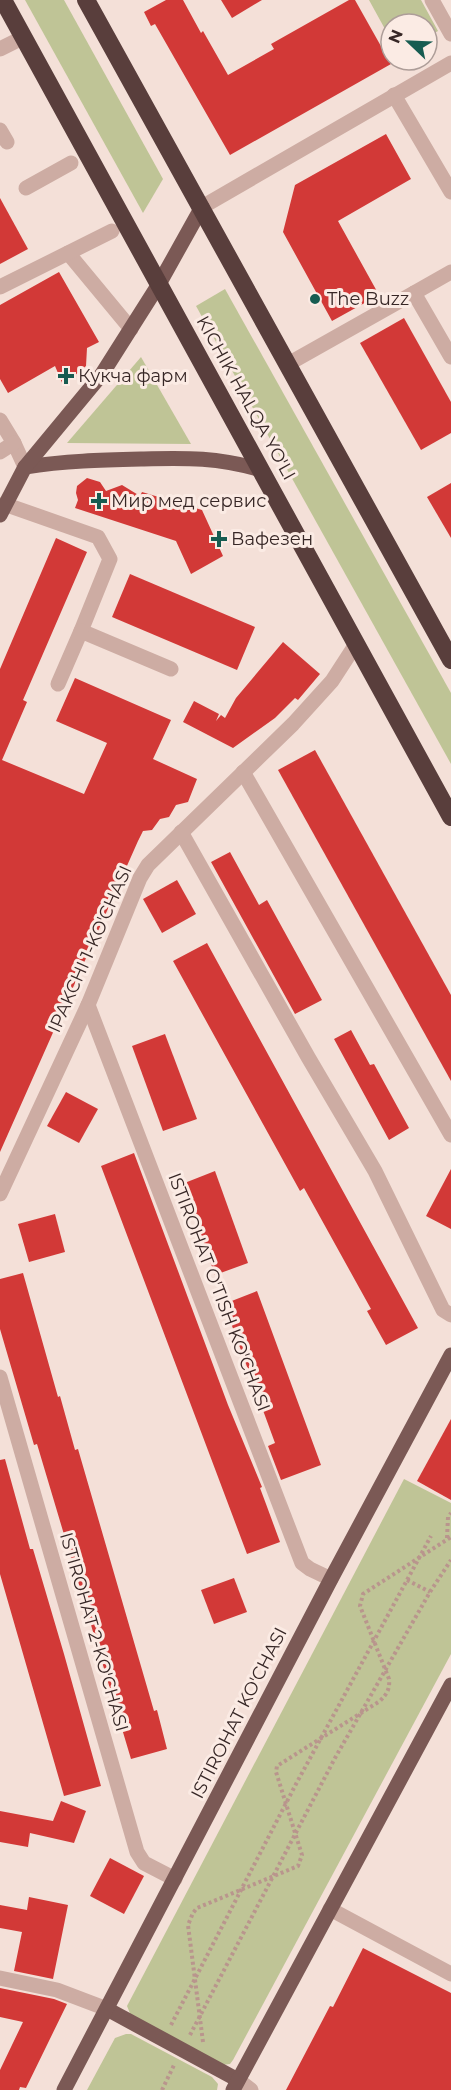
<svg xmlns="http://www.w3.org/2000/svg" width="451" height="2090" viewBox="0 0 451 2090" font-family="Montserrat,sans-serif">
	<rect width="100%" height="100%" fill="#f4e0d8"/>
	<g fill="#bfc496">
		<path d="M25,0h39l99,179 -20,34z"/>
		<path d="M369,0h52l17,31 -11,6v-13h-36v16z"/>
		<path d="M225,289l226,404v71l-255,-458z"/>
		<path d="M141,357l50,87 -124,-1z"/>
		<path d="M404,1479l47,24v151l-218,406 -3,4 -8,1 -91,-49 -4,-10z"/>
		<path d="M126,2034h5l81,43 6,7 -1,6h-130l28,-52z"/>
	</g>
	<g fill="#d23937">
		<path d="M166,0h17l18,33 2,-2 25,44 46,-26 -3,-5 78,-44h6l36,64 -161,91 -75,-131 -4,2 -7,-14z"/>
		<path d="M221,0h41l-30,18z"/>
		<path d="M386,134l25,45 -73,42 41,74 -47,26 -49,-89 12,-47z"/>
		<path d="M0,198l28,51 -28,15z"/>
		<path d="M59,272l40,70 -12,6 -1,18 -23,19 -8,-19 -47,27 -8,-14v-74z"/>
		<path d="M404,318l47,84v31l-30,17 -61,-107z"/>
		<path d="M87,478l13,4 6,9 16,-6 18,11 2,-4 60,18 21,46 -32,18 -15,-33 -101,-33 3,-8 -2,-7 1,-7z"/>
		<path d="M451,483v55l-24,-41z"/>
		<path d="M56,538l31,14 -64,148 4,2 -25,58 82,34 23,-51 -51,-22 19,-43 96,42 -18,39 44,20 -9,23 -12,3 -7,12 -9,2 -8,11 -9,1 -5,10 -138,311v-483z"/>
		<path d="M130,574l125,53 -18,43 -125,-53z"/>
		<path d="M283,642l37,32 -22,26 -3,-2 -20,20 -42,30 -50,-26 11,-21 25,13 -3,7 5,-6 4,3 11,-20z"/>
		<path d="M315,750l136,245v86l-173,-311z"/>
		<path d="M230,852l29,53 8,-5 55,100 -27,14 -84,-152z"/>
		<path d="M177,880l19,34 -34,19 -19,-34z"/>
		<path d="M207,943l211,385 -32,17 -19,-34 4,-2 -67,-121 -4,3 -127,-230z"/>
		<path d="M351,1030l19,35 4,-1 35,64 -20,12 -55,-101z"/>
		<path d="M165,1034l32,85 -34,12 -31,-85z"/>
		<path d="M66,1092l32,17 -19,34 -32,-17z"/>
		<path d="M134,1153l94,252 34,82 -2,1 6,16 14,38 -33,12 -146,-388z"/>
		<path d="M451,1169v60l-25,-13z"/>
		<path d="M215,1171l33,92 -33,12 -33,-91z"/>
		<path d="M55,1214l10,38 -36,10 -11,-38z"/>
		<path d="M23,1273l35,124 2,-1 15,54 3,-1 76,262 3,-1 10,39 -36,10 -94,-315 -3,1 -34,-116v-50z"/>
		<path d="M257,1291l64,174 -40,15 -13,-34 7,-3 -51,-139z"/>
		<path d="M451,1419v81l-34,-19z"/>
		<path d="M5,1459l25,90h3l31,105 37,132 -37,10 -64,-222v-114z"/>
		<path d="M234,1578l13,34 -33,12 -13,-34z"/>
		<path d="M61,1801l25,10 -12,32 -44,-10 -2,14 -28,-5v-31l53,10z"/>
		<path d="M110,1858l34,18 -20,38 -34,-18z"/>
		<path d="M29,1897l39,8 -15,74 -39,-8 8,-39 -22,-4v-23l27,5z"/>
		<path d="M363,1948l88,45v97h-165l44,-84 3,1z"/>
		<path d="M0,1988l54,11 13,5 -41,84 -6,-1 -1,3h-19v-20l23,-48 -23,-5z"/>
	</g>
	<g fill="none" stroke-linecap="round" stroke-linejoin="round">
		<g stroke="#b9958d" stroke-width="4" stroke-dasharray="3 3" stroke-linecap="butt">
			<path d="M447,1538l1,-21 3,-4"/>
			<path d="M407,1580l23,12"/>
			<path d="M171,2025l125,-241 135,-248"/>
			<path d="M190,2035l145,-277 95,-166 21,-32"/>
			<path d="M203,2042l-15,-117 5,-12 4,-5 101,-42 4,-11 -26,-83 1,-6 103,-65c7,-7 10,-12 9,-22l-29,-73 3,-12 88,-57"/>
			<path d="M162,2090l13,-27"/>
		</g>
		<g stroke="#cdaca3" stroke-width="15">
			<path d="M432,0l19,34"/>
			<path d="M0,49l24,-12"/>
			<path d="M394,95l57,97"/>
			<path d="M0,130l7,12"/>
			<path d="M26,188l45,-25"/>
			<path d="M202,207l249,-144"/>
			<path d="M68,253l63,76"/>
			<path d="M0,287l112,-56"/>
			<path d="M414,293l37,-21"/>
			<path d="M288,364l126,-71 37,64"/>
			<path d="M0,420l14,23 11,24"/>
			<path d="M0,452l14,-9"/>
			<path d="M4,504l94,33 12,22 -29,72 90,38"/>
			<path d="M58,684l23,-53"/>
			<path d="M243,772l208,363"/>
			<path d="M181,832l127,225 67,114 68,139 8,5"/>
			<path d="M88,1005l214,558 8,6 21,10"/>
			<path d="M0,1194l88,-189 52,-127 8,-13 145,-141 39,-43 24,-37"/>
			<path d="M0,1377l137,475 7,11 31,16"/>
			<path d="M330,1909l121,65"/>
			<path d="M0,1978l57,12 50,19"/>
			<path d="M238,2080l13,10"/>
		</g>
		<g stroke="#7b5955" stroke-width="15">
			<path d="M25,467c40,-6 76,-7 116,-8 45,-1 76,-2 120,11"/>
			<path d="M0,515l25,-48 77,-93 57,-90 43,-77"/>
			<path d="M107,2009l131,71"/>
			<path d="M64,2090l267,-511 120,-224"/>
			<path d="M233,2090l218,-405"/>
		</g>
		<g stroke="#593e3c" stroke-width="18">
			<path d="M3,0l448,817"/>
			<path d="M86,0l365,660"/>
		</g>
	</g>
	<g fill="#175c51" stroke="#fbebe4" stroke-width="2">
		<circle cx="315" cy="299" r="6"/>
		<path d="M63 367h6v6h6v6h-6v6h-6v-6h-6v-6h6z"/>
		<path d="M96 492h6v6h6v6h-6v6h-6v-6h-6v-6h6z"/>
		<path d="M216 530h6v6h6v6h-6v6h-6v-6h-6v-6h6z"/>
	</g>
	<g text-anchor="middle" dominant-baseline="central" stroke-width="6" stroke-linejoin="round" paint-order="stroke">
		<g font-size="18" fill="#372726" stroke="#fbebe4" text-anchor="start">
			<text x="327" y="299">The Buzz</text>
			<text x="78" y="376">Кукча фарм</text>
			<text x="111" y="501">Мир мед сервис</text>
			<text x="231" y="539">Вафезен</text>
		</g>
		<g font-size="18" fill="#372726" stroke="#fbebe4">
			<text transform="translate(246 398) rotate(61)">KICHIK HALQA YO'LI</text>
			<text transform="translate(90 949) rotate(-66)">IPAKCHI 1-KO'CHASI</text>
			<text transform="translate(219 1292) rotate(69)">ISTIROHAT O'TISH KO'CHASI</text>
			<text transform="translate(94 1632) rotate(74)">ISTIROHAT 2-KO'CHASI</text>
			<text transform="translate(239 1713) rotate(-63)">ISTIROHAT KO'CHASI</text>
		</g>
	</g>
	<g transform="translate(409 42) rotate(293)"><circle r="28" fill="#fbebe4" stroke="#ad9d98" stroke-width="1.5"/>
	<path d="M0-4.5L10 22L0 15L-10 22Z" fill="#175c51"/>
	<text y="-9" font-size="16" font-weight="bold" text-anchor="middle" fill="#372726">N</text>
	</g>
</svg>
